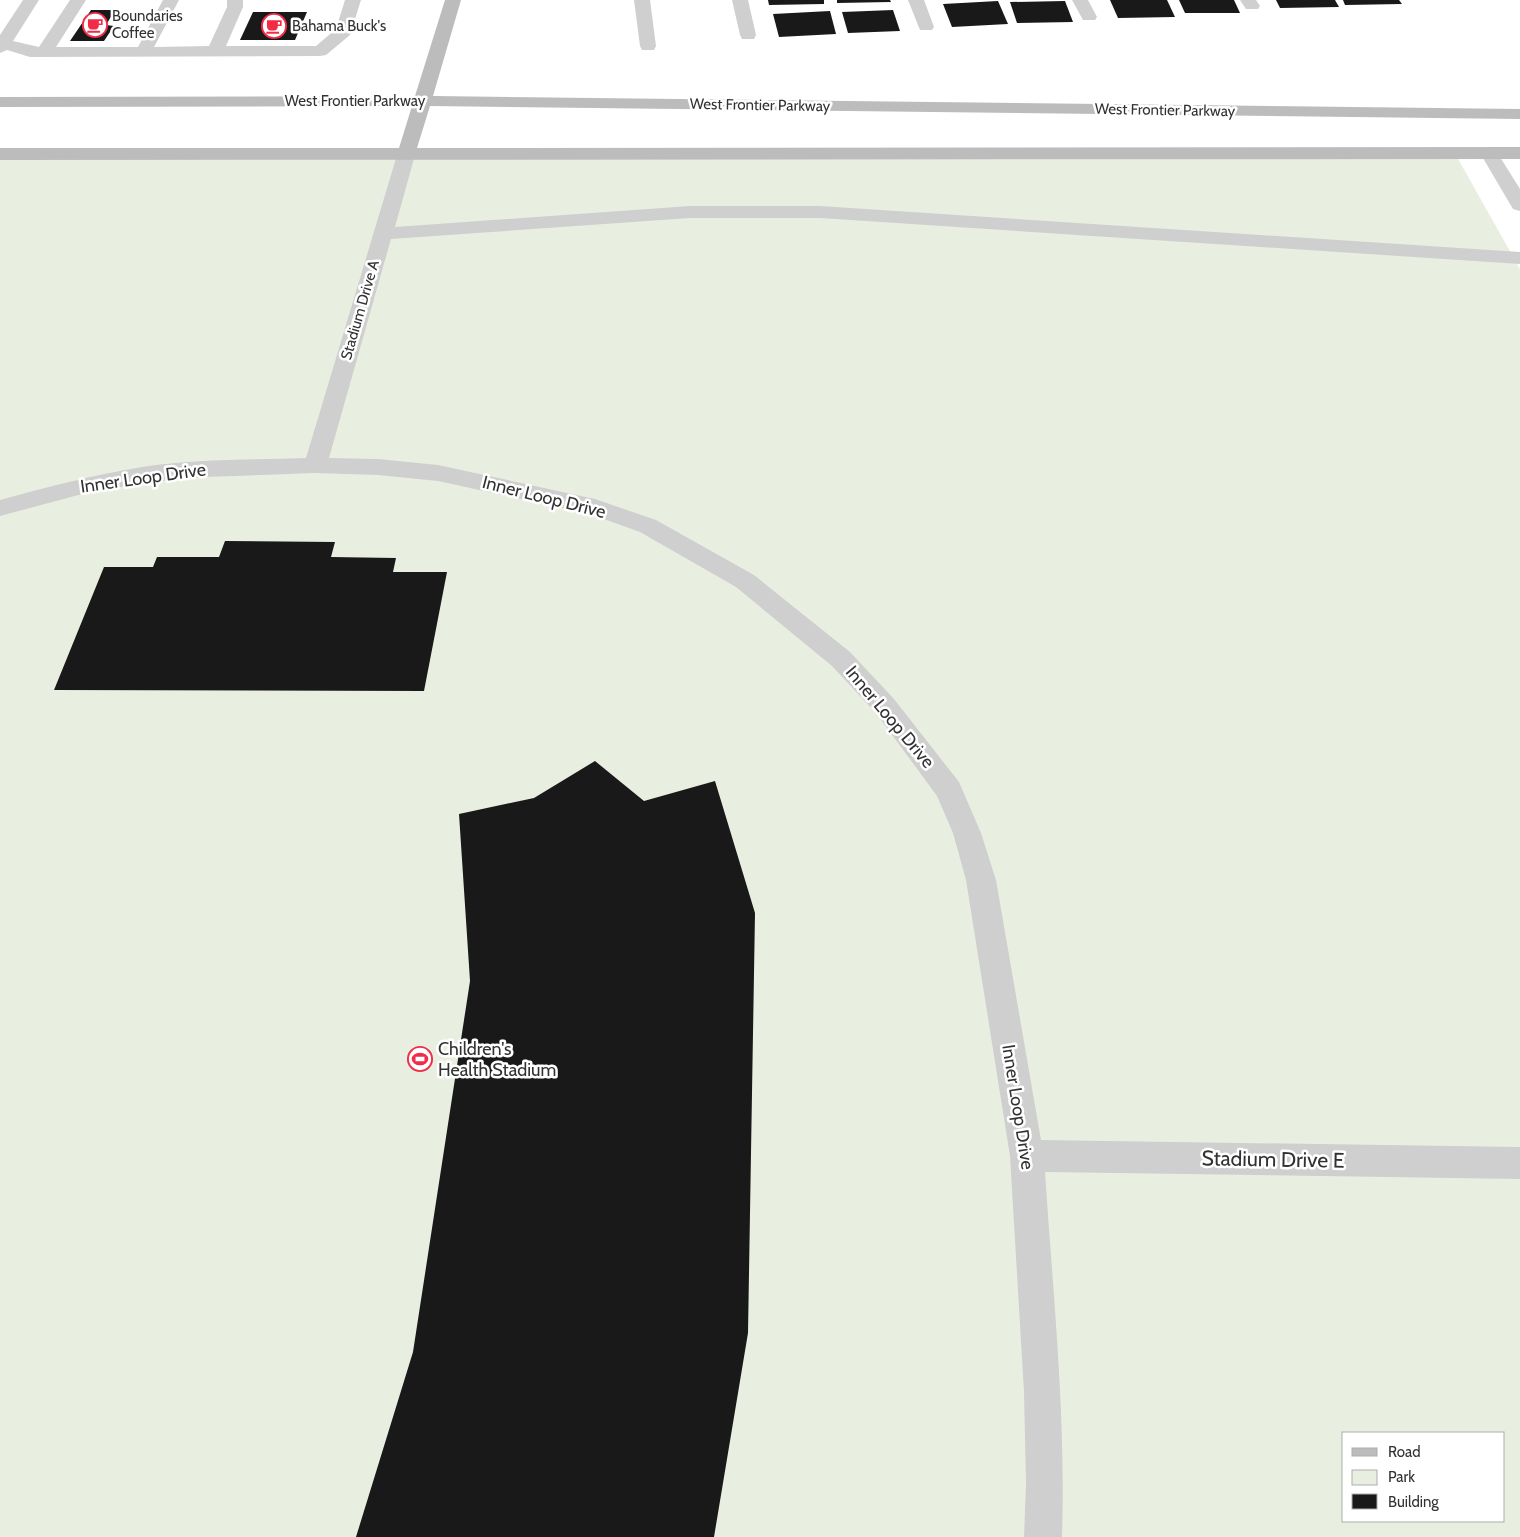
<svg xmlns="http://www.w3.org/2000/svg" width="1520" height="1537" viewBox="0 0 1520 1537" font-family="Cabin,sans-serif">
	<rect width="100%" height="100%" fill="#fff"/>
	<path fill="#e9efe0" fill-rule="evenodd" d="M0,155l1457,2 63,112v1268h-1520zM1344,1433h160v88h-160z"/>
	<g fill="#191919">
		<path d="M768,0h56v4l-55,1z"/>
		<path d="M837,0h53l1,2 -54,1z"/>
		<path d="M1110,0h57l8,17 -57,1z"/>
		<path d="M1179,0h55l6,13h-55z"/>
		<path d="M1276,0h59l4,7 -59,1z"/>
		<path d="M1343,0h56l3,4 -57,1z"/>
		<path d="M998,1l10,23 -56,3 -9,-23z"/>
		<path d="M1065,1l8,21 -56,1 -7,-21z"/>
		<path d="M91,10h24l-9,15 8,1 -10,15h-34z"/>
		<path d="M893,10l7,21 -52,2 -6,-21z"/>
		<path d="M830,11l6,23 -57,3 -6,-23z"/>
		<path d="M253,12h54l-12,28h-55z"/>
		<path d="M225,541l110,1 -4,15 65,1 -3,14h54l-23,119 -370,-1 50,-123h49l4,-10h62z"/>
		<path d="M595,761l49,40 71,-20 40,132 -7,420 -34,204h-358l57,-185 57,-371 -11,-167 75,-16z"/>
	</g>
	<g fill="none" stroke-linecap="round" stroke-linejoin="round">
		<g fill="#cfcfcf" fill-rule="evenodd">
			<path d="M23,0h16l-26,41 26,6 31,-47h16l-30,47h82l25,-47h16l-25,47 55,-1 18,-39v-7h16v7l-17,39h90l20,-17 9,-29h16l-11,35 -24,20 -6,1 -290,1 -23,-7 -7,3v-18z"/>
			<path d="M634,0h16l6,46 -2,4h-12l-2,-4z"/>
			<path d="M732,0h16l8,35 -2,4h-12l-2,-4z"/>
			<path d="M908,0h16l10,27 -2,3h-12z"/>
			<path d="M1072,0h16l9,17 -2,3h-12z"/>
			<path d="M1240,0h16l4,6 -2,3h-12z"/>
			<path d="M406,149l7,2 2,4 -20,72 295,-21h130l700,46v12l-700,-46h-130l-299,21 -62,219 49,1 60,6 157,34 61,21 98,55 96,77 44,47 65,83 22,51 15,47 45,260 479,7v32l-475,-7c8,122 21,243 17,365h-38l2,-53 -2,-92 -14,-236 -44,-276 -13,-47 -16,-37 -61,-83 -44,-47 -96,-79 -96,-55 -50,-18 -152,-33 -60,-6 -63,-2 -111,4 -61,6 -57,10 -86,23v-16c47,-13 93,-25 142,-33 54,-8 109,-7 164,-9l91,-303 2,-4z"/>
		</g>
		<path fill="#cfcfcf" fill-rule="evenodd" d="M1489,147l6,2 25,40v22l-7,-2 -33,-56 3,-4z"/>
		<path fill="#bcbcbc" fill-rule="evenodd" d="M445,0h16l-28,96 1087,13v10l-1090,-13 -13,42 1103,-1v12l-1520,1v-12h399l13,-42 -412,1v-10l415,-1z"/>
	</g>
	<defs>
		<symbol id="cafe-ring" viewBox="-11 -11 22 22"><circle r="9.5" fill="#fff" stroke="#f22b47" stroke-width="1.5"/><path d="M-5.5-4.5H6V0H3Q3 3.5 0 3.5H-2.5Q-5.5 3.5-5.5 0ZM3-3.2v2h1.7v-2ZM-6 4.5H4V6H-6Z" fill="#f22b47"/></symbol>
		<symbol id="stadium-ring" viewBox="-11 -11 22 22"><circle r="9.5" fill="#fff" stroke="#f22b47" stroke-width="1.5"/><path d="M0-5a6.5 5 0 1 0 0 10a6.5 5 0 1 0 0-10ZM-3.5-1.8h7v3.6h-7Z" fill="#f22b47"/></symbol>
	</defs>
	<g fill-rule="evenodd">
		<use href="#cafe-ring" x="81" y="11" width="28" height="28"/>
		<use href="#cafe-ring" x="260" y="12" width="28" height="28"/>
		<use href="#stadium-ring" x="406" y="1045" width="28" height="28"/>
	</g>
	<g text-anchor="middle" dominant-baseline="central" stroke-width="5" stroke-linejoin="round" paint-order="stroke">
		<g font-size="15" fill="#323232" stroke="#fff" text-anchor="start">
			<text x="112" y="16">Boundaries<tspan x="112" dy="17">Coffee</tspan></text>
			<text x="292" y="26">Bahama Buck's</text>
		</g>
		<g font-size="15" fill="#323232" stroke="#fff">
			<text x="355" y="101">West Frontier Parkway</text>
			<text transform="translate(760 105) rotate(1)">West Frontier Parkway</text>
			<text transform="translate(1165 110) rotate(1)">West Frontier Parkway</text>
			<text transform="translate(360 310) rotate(-74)">Stadium Drive A</text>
		</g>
		<g font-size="18" fill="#323232" stroke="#fff">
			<text transform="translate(143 478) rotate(-8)">Inner Loop Drive</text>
			<text transform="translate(544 497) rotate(14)">Inner Loop Drive</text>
			<text transform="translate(890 717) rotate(50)">Inner Loop Drive</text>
			<text transform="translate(1018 1107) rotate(81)">Inner Loop Drive</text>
		</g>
		<g font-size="18" fill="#323232" stroke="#fff" text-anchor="start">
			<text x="438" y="1049">Children's<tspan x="438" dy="21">Health Stadium</tspan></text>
		</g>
		<g font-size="21" fill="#323232" stroke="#fff">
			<text transform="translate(1273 1159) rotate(1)">Stadium Drive E</text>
		</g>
	</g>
	<rect x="1342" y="1432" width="162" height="90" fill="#ffffff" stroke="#adadad"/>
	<rect x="1352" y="1448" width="25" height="8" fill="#bcbcbc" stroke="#adadad"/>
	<text x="1388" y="1457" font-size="15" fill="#323232">Road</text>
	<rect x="1352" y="1470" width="25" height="15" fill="#e9efe0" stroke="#adadad"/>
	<text x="1388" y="1482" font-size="15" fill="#323232">Park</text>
	<rect x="1352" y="1494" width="25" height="15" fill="#191919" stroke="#adadad"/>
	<text x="1388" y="1507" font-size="15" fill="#323232">Building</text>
</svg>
